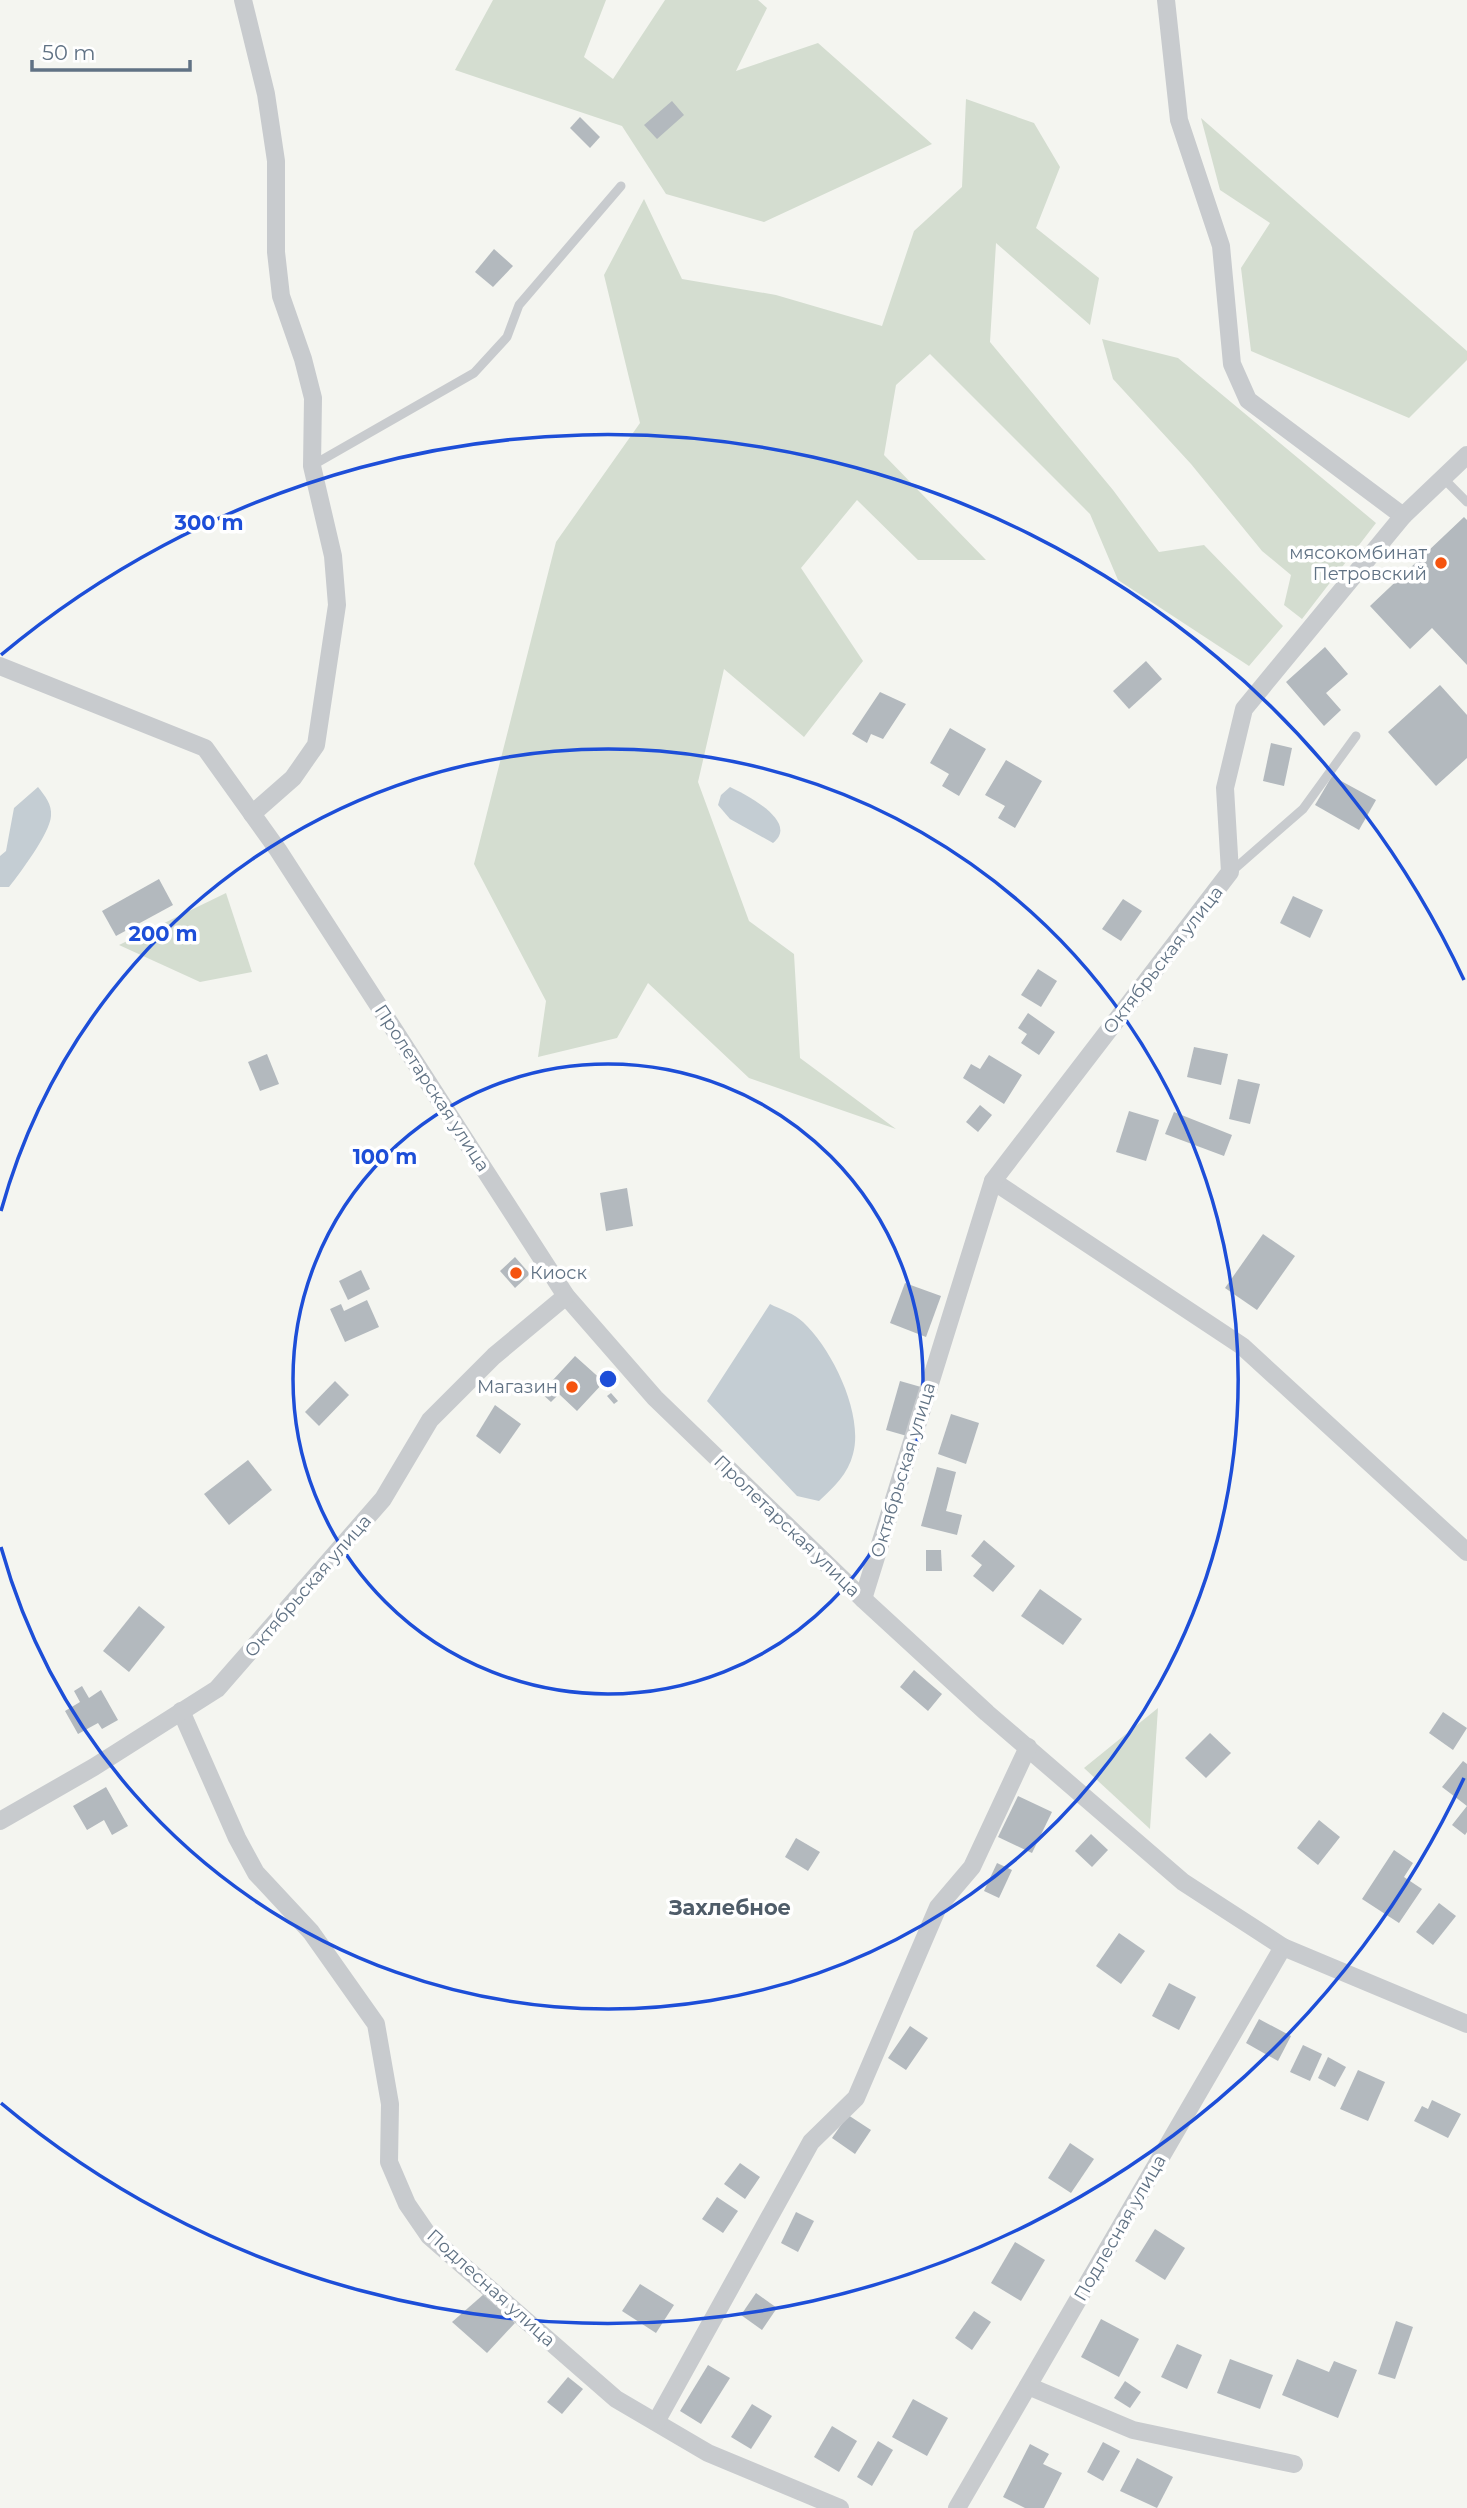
<svg xmlns="http://www.w3.org/2000/svg" width="1467" height="2508" viewBox="0 0 1467 2508" font-family="Montserrat,sans-serif">
	<rect width="100%" height="100%" fill="#f4f5f0"/>
	<g fill="#d4ddd0">
		<path d="M493,0h113l-22,57 29,22 52,-79h93l9,8 -31,63 82,-28 114,101 -168,78 -98,-28 -44,-68 -167,-56z"/>
		<path d="M966,99l68,24 26,44 -24,61 63,50 -9,47 -94,-82 -6,99 123,148 46,62 45,-7 79,81 -34,40 -131,-86 -28,-66 -160,-160 -34,31 -12,70 102,105h-68l-61,-60 -56,68 62,93 -59,76 -80,-68 -26,113 51,139 45,33 6,104 96,71 -147,-51 -101,-95 -31,55 -79,19 8,-56 -72,-137 82,-322 84,-119 -36,-148 40,-76 38,80 94,16 106,31 32,-95 48,-44z"/>
		<path d="M1201,118l266,233v9l-58,58 -158,-67 -10,-83 29,-45 -50,-33z"/>
		<path d="M1102,339l76,19 198,165 -74,96 -18,-14 7,-30 -29,-24 -71,-87 -78,-85z"/>
		<path d="M226,893l26,79 -52,10 -81,-37z"/>
		<path d="M1158,1708l-8,121 -66,-61z"/>
	</g>
	<g fill="#c4cdd3">
		<path d="M38,787c7,9 14,17 13,29 -1,17 -31,57 -42,71h-9v-31l6,-5 8,-43z"/>
		<path d="M730,787c15,7 70,35 43,56l-43,-24 -12,-14 3,-10z"/>
		<path d="M770,1304c10,5 25,10 33,18 29,27 61,92 50,132 -5,20 -19,33 -34,47l-22,-5 -90,-95z"/>
	</g>
	<g fill="#b3b9be">
		<path d="M672,101l12,14 -27,24 -13,-14z"/>
		<path d="M580,117l20,20 -10,11 -20,-20z"/>
		<path d="M494,249l19,17 -20,21 -18,-15z"/>
		<path d="M1464,517l3,3v145l-35,-37 -22,21 -40,-43z"/>
		<path d="M1325,647l23,27 -22,19 15,17 -17,16 -38,-44z"/>
		<path d="M1146,661l16,18 -33,30 -16,-18z"/>
		<path d="M1440,685l27,30v43l-31,28 -48,-54z"/>
		<path d="M880,692l26,12 -23,35 -12,-5 -4,9 -15,-9z"/>
		<path d="M950,728l36,21 -27,47 -17,-10 7,-12 -19,-11z"/>
		<path d="M1271,743l21,5 -8,38 -21,-5z"/>
		<path d="M1006,760l36,21 -27,47 -17,-10 7,-12 -20,-11z"/>
		<path d="M1332,776l44,24 -17,30 -44,-25z"/>
		<path d="M159,879l14,26 -57,31 -14,-25z"/>
		<path d="M1293,896l30,14 -13,28 -30,-15z"/>
		<path d="M1123,899l19,12 -21,30 -19,-12z"/>
		<path d="M1038,969l19,12 -16,26 -20,-12z"/>
		<path d="M1028,1013l27,19 -16,23 -18,-12 6,-9 -9,-6z"/>
		<path d="M1194,1047l34,7 -7,31 -34,-8z"/>
		<path d="M267,1054l12,30 -19,7 -12,-29z"/>
		<path d="M989,1055l33,20 -18,29 -41,-26 8,-14 9,5z"/>
		<path d="M1238,1079l22,5 -10,40 -21,-5z"/>
		<path d="M980,1105l12,10 -14,17 -12,-10z"/>
		<path d="M1129,1111l30,9 -13,41 -30,-9z"/>
		<path d="M1174,1112l58,23 -8,21 -59,-22z"/>
		<path d="M627,1188l6,38 -27,5 -6,-38z"/>
		<path d="M1263,1234l32,22 -38,54 -32,-22z"/>
		<path d="M515,1257l15,17 -15,14 -15,-17z"/>
		<path d="M361,1270l9,19 -22,11 -9,-19z"/>
		<path d="M905,1283l36,13 -15,41 -36,-14z"/>
		<path d="M367,1300l12,27 -34,15 -15,-33 11,-5 3,7z"/>
		<path d="M575,1356l29,26 -27,29 -18,-17 -8,8 -10,-9z"/>
		<path d="M335,1381l14,14 -30,31 -14,-14z"/>
		<path d="M900,1381l21,6 -14,49 -21,-6z"/>
		<path d="M611,1393l7,8 -4,3 -7,-8z"/>
		<path d="M495,1405l26,19 -21,30 -24,-18z"/>
		<path d="M951,1414l28,9 -13,41 -28,-10z"/>
		<path d="M248,1460l24,30 -43,35 -25,-31z"/>
		<path d="M937,1467l19,5 -10,39 16,4 -5,20 -36,-9z"/>
		<path d="M984,1540l31,26 -22,26 -20,-16 9,-11 -11,-9z"/>
		<path d="M926,1550h15l1,21h-16z"/>
		<path d="M1040,1589l42,30 -19,26 -42,-29z"/>
		<path d="M139,1606l26,21 -36,45 -26,-21z"/>
		<path d="M914,1670l28,24 -14,17 -28,-24z"/>
		<path d="M82,1686l7,12 12,-8 17,30 -16,9 -4,-6 -20,11 -13,-23 15,-9 -6,-11z"/>
		<path d="M1443,1712l24,16 -14,22 -24,-17z"/>
		<path d="M1210,1733l21,20 -25,25 -21,-20z"/>
		<path d="M1463,1761l4,3v68l-2,3 -13,-10 15,-19 -25,-19z"/>
		<path d="M106,1787l22,39 -16,9 -8,-15 -17,10 -14,-24z"/>
		<path d="M1018,1796l34,16 -20,41 -34,-16z"/>
		<path d="M1319,1820l21,17 -22,28 -21,-17z"/>
		<path d="M1091,1834l17,16 -16,17 -17,-16z"/>
		<path d="M796,1838l24,14 -12,19 -23,-14z"/>
		<path d="M1394,1850l19,13 -9,14 18,12 -23,34 -37,-24z"/>
		<path d="M997,1863l15,7 -13,28 -15,-7z"/>
		<path d="M1439,1903l17,13 -23,29 -17,-13z"/>
		<path d="M1119,1933l26,18 -24,33 -25,-18z"/>
		<path d="M1169,1983l27,14 -17,33 -27,-14z"/>
		<path d="M1259,2019l32,17 -13,25 -32,-18z"/>
		<path d="M910,2026l18,12 -22,32 -18,-12z"/>
		<path d="M1303,2045l19,9 -12,27 -20,-9z"/>
		<path d="M1328,2057l18,10 -11,20 -17,-9z"/>
		<path d="M1358,2070l27,12 -17,39 -28,-12z"/>
		<path d="M1432,2100l29,14 -13,24 -34,-17 8,-15 6,3z"/>
		<path d="M848,2115l23,15 -16,24 -23,-16z"/>
		<path d="M1070,2143l24,16 -23,34 -23,-15z"/>
		<path d="M740,2163l20,14 -15,22 -21,-15z"/>
		<path d="M717,2197l21,14 -15,22 -21,-14z"/>
		<path d="M796,2212l18,9 -16,31 -17,-9z"/>
		<path d="M1155,2229l30,19 -20,32 -30,-19z"/>
		<path d="M1015,2242l30,18 -24,41 -30,-18z"/>
		<path d="M640,2284l34,21 -18,28 -34,-22z"/>
		<path d="M756,2293l21,15 -15,22 -21,-15z"/>
		<path d="M484,2294l31,29 -28,30 -35,-31z"/>
		<path d="M974,2311l17,11 -19,28 -17,-12z"/>
		<path d="M1101,2319l38,20 -20,38 -38,-20z"/>
		<path d="M1396,2321l17,6 -18,52 -17,-5z"/>
		<path d="M1177,2344l25,11 -15,34 -26,-12z"/>
		<path d="M1230,2359l43,16 -13,34 -43,-16z"/>
		<path d="M1297,2359l32,13 5,-11 23,9 -19,48 -56,-23z"/>
		<path d="M708,2365l22,13 -29,46 -21,-13z"/>
		<path d="M568,2377l15,12 -21,25 -15,-12z"/>
		<path d="M1125,2381l16,11 -11,16 -16,-10z"/>
		<path d="M913,2399l35,19 -21,38 -35,-19z"/>
		<path d="M752,2404l20,12 -21,33 -20,-12z"/>
		<path d="M832,2426l25,15 -18,31 -25,-15z"/>
		<path d="M878,2441l15,9 -21,36 -15,-9z"/>
		<path d="M1103,2442l17,9 -17,30 -16,-9z"/>
		<path d="M1030,2444l19,10 -6,10 19,9 -18,35h-19l-22,-11z"/>
		<path d="M1137,2458l36,19 -16,31 -37,-17z"/>
	</g>
	<g fill="none" stroke-linecap="round" stroke-linejoin="round">
		<g stroke="#c8cbce" stroke-width="9">
			<path d="M313,465l161,-92 33,-36 12,-32 102,-119"/>
			<path d="M1443,478l24,24"/>
			<path d="M1232,871l71,-62 53,-73"/>
		</g>
		<g stroke="#c8cbce" stroke-width="18">
			<path d="M243,0l23,94 10,67v91l5,44 22,63 10,39 -1,68 21,90 4,49 -21,140 -23,33 -41,36"/>
			<path d="M1166,0l13,120 42,126 11,118 16,36 155,116"/>
			<path d="M0,666l205,82 73,102 288,446 89,102 208,201 124,114 196,169 100,65 184,77"/>
			<path d="M993,1181l249,165 225,206"/>
			<path d="M863,1599l130,-418 237,-309 -5,-84 19,-79 159,-193 64,-61"/>
			<path d="M181,1711l56,127 19,35 55,59 65,92 14,80 -1,58 18,42 22,32 187,163 92,54 132,55"/>
			<path d="M0,1821l94,-54 123,-78 166,-190 47,-79 64,-64 72,-60"/>
			<path d="M1028,2386l105,44 161,34"/>
			<path d="M656,2422l155,-280 45,-44 82,-191 34,-40 56,-120"/>
			<path d="M957,2508l326,-561"/>
		</g>
	</g>
	<g fill="none" stroke="#1d4ed8" stroke-width="3.5">
		<circle cx="608" cy="1379" r="315"/>
		<path d="M1 1211A630 630 0 1 1 1 1547"/>
		<path d="M1464 1778A945 945 0 0 1 1 2103M1 655A945 945 0 0 1 1464 980"/>
	</g>
	<g fill="#f5540f" stroke="#fff" stroke-width="2.5">
		<circle cx="1441" cy="563" r="7"/>
		<circle cx="516" cy="1273" r="7"/>
		<circle cx="572" cy="1387" r="7"/>
	</g>
	<g text-anchor="middle" dominant-baseline="central" stroke-width="7" stroke-linejoin="round" paint-order="stroke">
		<g font-size="18" fill="#607284" stroke="#fff" text-anchor="end">
			<text x="1427" y="553">мясокомбинат<tspan x="1427" dy="21">Петровский</tspan></text>
			<text x="530" y="1273" text-anchor="start">Киоск</text>
			<text x="558" y="1387">Магазин</text>
		</g>
		<g font-size="18" fill="#607284" stroke="#fff">
			<text transform="translate(1163 960) rotate(-52)">Октябрьская улица</text>
			<text transform="translate(432 1088) rotate(57)">Пролетарская улица</text>
			<text transform="translate(903 1470) rotate(-73)">Октябрьская улица</text>
			<text transform="translate(787 1526) rotate(44)">Пролетарская улица</text>
			<text transform="translate(308 1586) rotate(-49)">Октябрьская улица</text>
			<text transform="translate(1120 2228) rotate(-60)">Подлесная улица</text>
			<text transform="translate(491 2288) rotate(42)">Подлесная улица</text>
		</g>
		<g font-size="21" font-weight="bold" fill="#4f5c69" stroke="#fff">
			<text x="730" y="1907">Захлебное</text>
		</g>
	</g>
	<circle cx="608" cy="1379" r="10" fill="#1d4ed8" stroke="#fff" stroke-width="3.5"/>
	<g font-size="21" text-anchor="middle" font-weight="bold" fill="#1d4ed8" stroke="#fff" stroke-width="7" stroke-linejoin="round" paint-order="stroke">
		<text x="209" y="530">300 m</text>
		<text x="163" y="941">200 m</text>
		<text x="385" y="1164">100 m</text>
	</g>
	<path d="M32 60v10h158v-10" fill="none" stroke="#607284" stroke-width="3.5"/>
	<text x="42" y="60" font-size="21" fill="#607284" stroke="#ffffff" stroke-width="5" paint-order="stroke">50 m</text>
</svg>
